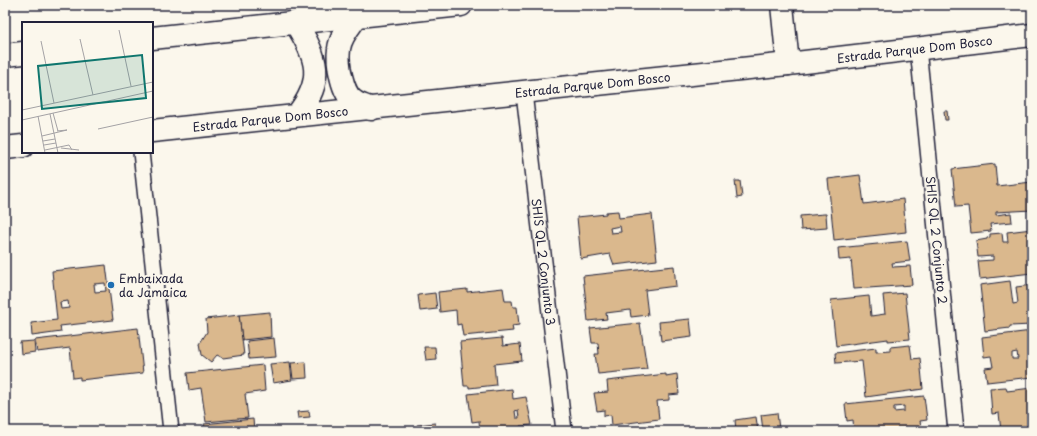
<svg xmlns="http://www.w3.org/2000/svg" width="1037" height="436" viewBox="0 0 1037 436" font-family="'Playpen Sans',sans-serif">
	<rect width="100%" height="100%" fill="#fbf7ec"/>
	<filter id="ink" filterUnits="userSpaceOnUse"><feTurbulence type="fractalNoise" baseFrequency=".025" numOctaves="2"/><feDisplacementMap in="SourceGraphic" scale="8" xChannelSelector="R" yChannelSelector="G"/><feConvolveMatrix kernelMatrix="1 2 1 2 8 2 1 2 1" color-interpolation-filters="sRGB"/></filter>
	<g filter="url(#ink)">
		<g fill="#dab88d" stroke="#22223b" fill-rule="evenodd">
			<path d="M944,111h3l1,9h-3z"/>
			<path d="M995,164l2,22 35,-4v28l-36,2v3l15,-2 1,9 -22,2 1,7 -20,2 -3,-27 -12,1 -4,-38z"/>
			<path d="M860,175l4,29 39,-5 3,33 -72,8 -6,-61z"/>
			<path d="M735,181h5l2,16 -5,1z"/>
			<path d="M618,211l1,7 33,-4 5,46 -43,5 -4,-11 -29,5 -4,-42 29,-3v-2zM620,226l1,6 -10,1 -1,-5z"/>
			<path d="M824,214h2l1,14 -26,2 -1,-14z"/>
			<path d="M1032,229v44l-52,6 -2,-18 15,-1v-4l-15,1 -2,-16 11,-2v-1l3,-1v-3l12,-1 1,9h5l-1,-10z"/>
			<path d="M907,241l3,20 -18,2 1,4 17,-1 2,19 -58,4 -3,-30 -12,1 -1,-12z"/>
			<path d="M106,265l7,55 -53,6 1,6 -29,4 -1,-13 26,-3 -5,-49zM105,283l1,8 -11,1 -1,-8zM68,301l1,7 -8,1 -1,-7z"/>
			<path d="M674,266l2,20 -31,4 3,25 -17,2 -1,-7 -24,3 1,6 -19,2 -5,-45z"/>
			<path d="M1010,281l3,23 5,-1 -2,-16 16,-2v40l-22,1v2l-25,3 -5,-46z"/>
			<path d="M503,288l2,13h7l1,6h4l2,18 -7,1 1,5 -50,5 -2,-12 -4,1 -1,-15 -16,2 -2,-20 29,-3v3z"/>
			<path d="M435,293l2,16 -17,2 -2,-16z"/>
			<path d="M905,293l5,46 -22,2v-2l-52,7 -5,-46 38,-4 2,20 14,-2 -2,-19z"/>
			<path d="M270,312l1,25 -29,3 -3,-25z"/>
			<path d="M239,315l5,40 -21,3 -6,-3 -6,7 -9,-7 -2,-12 7,-11 -1,-13z"/>
			<path d="M690,319l2,18 -31,4 -2,-19z"/>
			<path d="M640,323l7,46 -49,5 -3,-20h4l-1,-11h-6l-2,-15z"/>
			<path d="M138,328l5,45 -63,7v-3l-7,1 -3,-30 -33,4 -2,-12z"/>
			<path d="M1032,331v46l-45,5 -2,-14 8,-1 -2,-11 -7,1 -2,-20zM1017,352l1,7h-6v-6z"/>
			<path d="M274,338l2,19 -27,2 -2,-18z"/>
			<path d="M502,338l1,8 17,-2 2,17 -28,3 2,21 -27,3v-2h-5l-4,-44z"/>
			<path d="M34,341l1,11 -14,2 -1,-12z"/>
			<path d="M910,345l2,14 8,-1 3,31 -57,8 -4,-36 -26,2 -1,-10 41,-5v4l14,-1v-4z"/>
			<path d="M424,347h11l1,12 -10,1z"/>
			<path d="M290,362l2,18 -19,3 -3,-19z"/>
			<path d="M306,362l1,16 -14,1 -2,-16z"/>
			<path d="M263,365l2,26 -20,3 3,24 -42,4 -5,-34 -12,2 -2,-17z"/>
			<path d="M666,374v2l11,-2 2,20 -10,1v5l-12,1 2,18 -47,6 -1,-10 -7,1v-6l-7,1 -3,-18 14,-1 -1,-11z"/>
			<path d="M1006,387l1,4 25,-3v42l-31,1 -2,-18 -7,1 -2,-26z"/>
			<path d="M512,389l1,10 13,-2 6,28 -12,1 1,5h-41l-1,-10 -7,1 -4,-28zM518,410l1,8h-3l-1,-7z"/>
			<path d="M924,396l3,24 -7,1 2,10h-68l-1,-11 -6,1 -2,-17zM904,406v5l-10,1v-5z"/>
			<path d="M309,411l1,6 -12,1 -1,-6z"/>
			<path d="M777,413l2,16 -16,1 -2,-15z"/>
			<path d="M756,417l2,14h-22l-1,-11z"/>
			<path d="M253,419l1,12h-49l-1,-7z"/>
			<path d="M435,423l1,8h-18l-1,-6z"/>
		</g>
		<g fill="none" stroke-linecap="round" stroke-linejoin="round">
			<defs>
				<g id="street">
					<path id="s1" d="M918,48l38,383"/>
					<path id="s2" d="M524,93l40,338"/>
					<path d="M141,152l30,279"/>
				</g>
				<g id="primary">
					<path d="M782,5l6,59"/>
					<path d="M357,16c-7,10 -17,21 -18,33 -2,13 3,45 15,52 5,4 12,5 17,8"/>
					<path d="M295,22c23,36 30,58 2,93"/>
					<path d="M152,38l309,-33"/>
					<path d="M5,55l18,-2"/>
					<path id="s3" d="M152,131l636,-67 244,-29"/>
					<path d="M5,148l18,-2"/>
				</g>
			</defs>
			<use href="#street" stroke="#22223b" stroke-width="18"/>
			<use href="#primary" stroke="#22223b" stroke-width="25"/>
			<use href="#street" stroke="#fbf7ec" stroke-width="15"/>
			<use href="#primary" stroke="#fbf7ec" stroke-width="22"/>
		</g>
	</g>
	<circle fill="#1f6fb2" stroke="#fbf7ec" stroke-width="1.5" cx="111" cy="285" r="4"/>
	<g text-anchor="middle" dominant-baseline="central" stroke-width="4" stroke-linejoin="round" paint-order="stroke">
		<g font-size="12" fill="#22223b" stroke="#fbf7ec">
			<text stroke="none"><textPath href="#s3" startOffset="767">Estrada Parque Dom Bosco</textPath></text>
			<text stroke="none"><textPath href="#s3" startOffset="443">Estrada Parque Dom Bosco</textPath></text>
			<text stroke="none"><textPath href="#s3" startOffset="119">Estrada Parque Dom Bosco</textPath></text>
			<text stroke="none"><textPath href="#s1" startOffset="193">SHIS QL 2 Conjunto 2</textPath></text>
			<text stroke="none"><textPath href="#s2" startOffset="170">SHIS QL 2 Conjunto 3</textPath></text>
		</g>
		<g font-size="12" fill="#22223b" stroke="#fbf7ec" text-anchor="start">
			<text x="119" y="278">Embaixada<tspan x="119" dy="14">da Jamaica</tspan></text>
		</g>
	</g>
	<g transform="translate(22 22)">
		<rect width="131" height="131" fill="#fbf7ec"/>
		<path fill="none" stroke="#a4a2a5" stroke-width="1" d="M97,8l12,56M58,17l13,56M19,19l13,62M0,88l131,-28M31,91l5,18M28,92l8,39M16,94l7,37M0,98l131,-29M76,107l55,-12M20,114l25,-6 -10,1M21,119l12,-2M22,123l12,-2M39,126l18,2M23,128l24,-5 3,5"/>
		<path fill="#0f766e" fill-opacity="0.15" stroke="#0f766e" stroke-width="2" d="M120,33l4,43 -104,11 -4,-43z"/>
		<rect width="131" height="131" fill="none" stroke="#22223b" stroke-width="2"/>
	</g>
	<rect width="1037" height="436" fill="none" stroke="#fbf7ec" stroke-width="20"/>
	<rect x="10" y="10" width="1017" height="416" fill="none" stroke="#22223b" stroke-width="1.5" filter="url(#ink)"/>
</svg>
